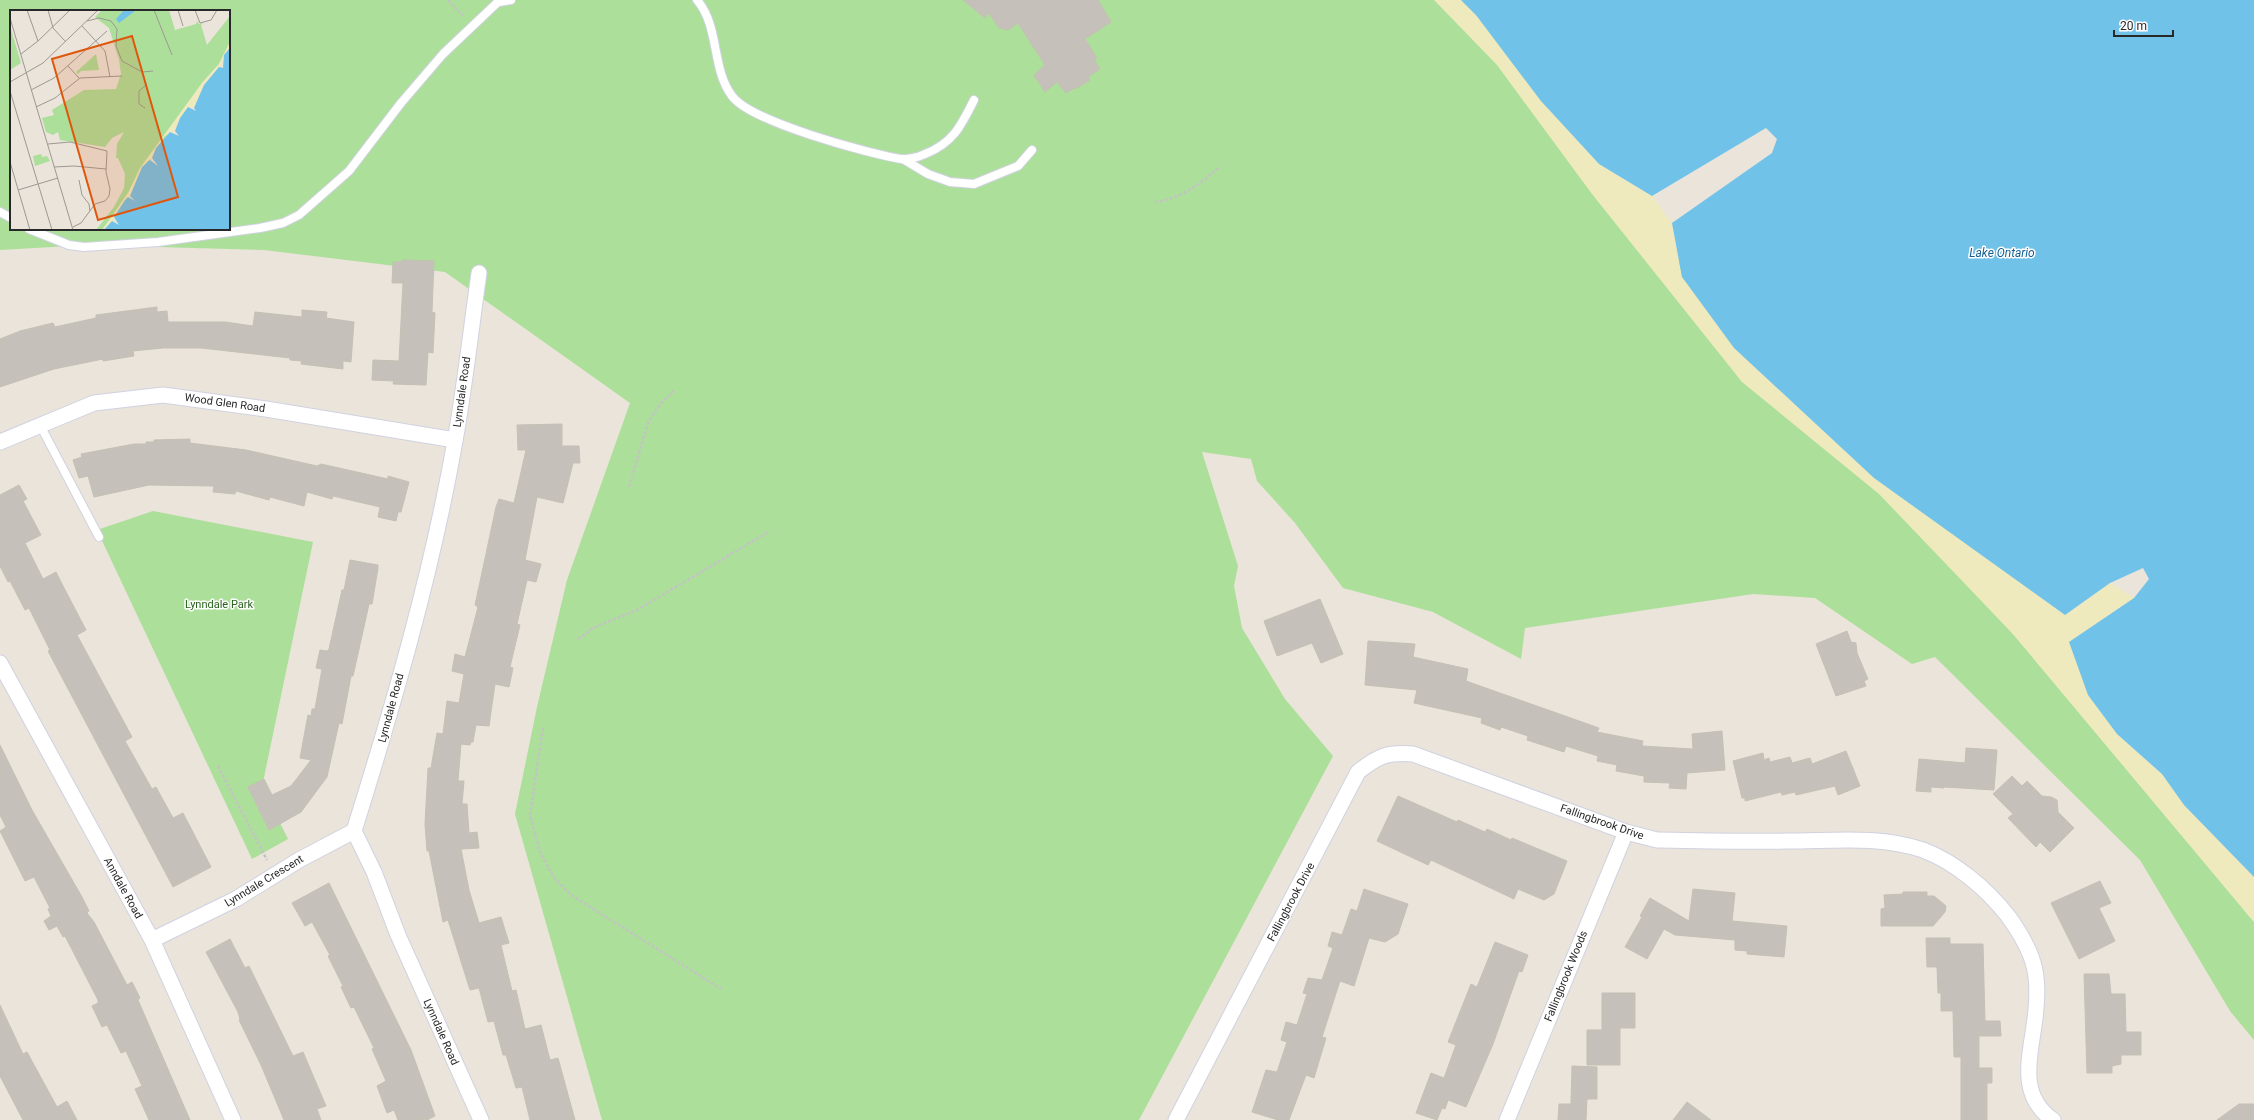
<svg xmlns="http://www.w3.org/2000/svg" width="2254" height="1120" viewBox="0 0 2254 1120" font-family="Roboto,sans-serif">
	<rect width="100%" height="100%" fill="#eae4da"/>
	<g fill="#acdf99" fill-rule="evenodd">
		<path d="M0,0h1461l15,15 65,86 352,405 120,128 241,288v118l-24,-29 -90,-151 -205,-203 -23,7 -97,-66 -62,-4 -228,34 -4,31 -88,-47 -90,-24 -48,-65 -38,-42 -6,-22 -49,-7 36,114 -4,20 8,42 43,71 48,57 -194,364h-537l-87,-306 22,-107 30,-127 63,-177 -185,-131 -181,-22 -177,-5 -87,5zM11,11h218v218h-218z"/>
		<path d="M153,511l160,31 -51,245 26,52 -36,20 -155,-329z"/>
	</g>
	<path fill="#efeabe" d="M1434,0h27l15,15 65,86 58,63 53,32 20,27 10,54 352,314 31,24 45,-32 24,15 -65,44 48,92 45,40 22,31 70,72v45l-241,-288 -134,-140 -137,-112 -150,-188 -95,-129z"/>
	<path fill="#71c2e9" d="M1461,0h793v877l-70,-72 -22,-31 -45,-40 -29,-39 -19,-53 65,-44 15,-19 -6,-11 -33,15 -45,32 -191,-137 -140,-130 -52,-71 -10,-54 100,-70 5,-14 -11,-11 -114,68 -53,-32 -58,-63 -65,-86z"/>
	<g fill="#c5c1ba" stroke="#c5c0b4">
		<path d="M963,0h135l13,22 -26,17 12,19 -3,2 6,9 -12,8 2,3 -15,9 -1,-1 -8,5 -9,-11 -12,10 -11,-17 11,-10 -27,-42 -10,7 -9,-2 -10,-15 -4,5z"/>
		<path d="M402,260l32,1 -2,51 3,1 -2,40 -5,-1 -2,33 -33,-1 1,-3 -22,-1 1,-20 26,1 4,-78h-11l1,-21h9z"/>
		<path d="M157,307v5l10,-1 1,11h57l28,4 2,-14 47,5v-7l25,2 -1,6 28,4 -3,40 -8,-1v8l-42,-5 1,-3 -12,-1v-2l-89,-10h-38l-30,3 1,5 -31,5v-2l-49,10 -54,18v-48l20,-8 33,-8 2,4 41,-9v-3z"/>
		<path d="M562,424v22h17l1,17h-7l-10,40 -26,-6 -12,63 16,4 -5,18 -9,-2 -10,44 3,1 -10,42 3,1 -4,19 -14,-3 -6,42 -13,-1 -3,17h-2l-1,3 -9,-1 -3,37h6l-2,23h5l2,29 8,-1 2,16 -18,1 8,41 10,33 22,-6 8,26 -8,2 11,46 4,-1 9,39 16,-4 9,35 8,-2 17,62h-45l-8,-33 -6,1 -10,-33h-3l-9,-34 -6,1 -9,-34 -9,2 -22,-70 -5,2 -14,-71h-2l-2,-27 3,-56h3l6,-35 6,1 4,-33 12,2 5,-29 -12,-3 3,-17 10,3 13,-50 -3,-2 21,-98 3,-8 15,4 12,-53h-8l-1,-25z"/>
		<path d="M190,439v4l56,7 71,16 4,-2 67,15v-3l21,6 -8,30h-3l-2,9 -18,-4 2,-10 -47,-11 -1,3 -25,-7 -3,14 -34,-9 -1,3 -33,-9 -1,3 -22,-2 1,-6 -65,-1 -55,12 -6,-21 -9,2 -6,-18 9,-3 -1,-3 53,-10h12v-2h8v-2z"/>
		<path d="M19,485l8,14 -4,2 18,34 -16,8 18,36 13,-7 6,12 24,46 -9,5 55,102 -7,4 27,48 4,-2 17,31 10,-5 28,54 -38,20 -125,-236 2,-1 -21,-42 -4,2 -15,-29 -2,1 -8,-16v-71z"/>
		<path d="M350,560l28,5v3l-6,36h-3l-16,72h-2l-9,48 -3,-1 -12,54 -26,35 -32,18 -21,-43 16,-8 8,16 19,-9 20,-26 -11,-2 8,-43 3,1 1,-7h3l7,-40 -6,-1 4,-18 7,1 2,-2 13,-59h2z"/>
		<path d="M1320,599l23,55 -22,9 -9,-20 -35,13 -13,-35z"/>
		<path d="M1847,631l4,11 5,1 1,10 11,26 -4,2 2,5 -30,10 -20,-52z"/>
		<path d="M1368,641l47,3 -2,13 55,12 -2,12 133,47 -2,4 46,9 -1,5 51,3 -1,-15 30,-3 3,39 -38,3 -1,16 -17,-1 1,-5 -26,-1v-6l-28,-5 1,-6 -20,-4 1,-5 -32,-10 -2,6 -37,-12 1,-4 -27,-9 -1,3 -19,-7 1,-5 -68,-15 3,-13 -52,-5z"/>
		<path d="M0,745l32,65 50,87 7,14 -2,2 7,9 33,63 5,-3 8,16 -2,2 52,120h-41l-14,-31 7,-3 -16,-35 -5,2 -14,-28 -5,2 -10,-21 6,-3v-3l-33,-64 -2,1 -6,-11 -8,4 -5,-9 7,-5 -3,-7 2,-1 -16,-31 -9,4 -25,-50 6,-4 -6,-12z"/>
		<path d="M1966,748l31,2 -3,40 -50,-3v1l-13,-1v5l-15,-1 3,-32 46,4z"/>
		<path d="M1846,751l14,35 -22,9 -3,-9 -39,9 -1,-3 -13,3 -1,-3 -36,9v-3h-3l-9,-37 30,-8 1,7 5,-2 1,4 20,-5 2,6 18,-5 2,6z"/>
		<path d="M2012,776l10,10 5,-5 15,15 9,1 6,3 1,12 16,16 -24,24 -10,-10 -4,5 -28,-29 5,-4 -20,-20z"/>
		<path d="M1398,796l59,26 1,-2 27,12 2,-3 24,11 1,-2 55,23 -13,33 -10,6 -26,-11 -4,10 -83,-39 -3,5 -51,-24z"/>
		<path d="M2100,881l11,22 -12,5 16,33 -36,18 -28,-56z"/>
		<path d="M329,883l82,167 24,66 -8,4h-29l-4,-10 -7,3 -10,-27 9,-5 -14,-32 2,-1 -20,-41 -3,1 -10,-21 2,-1 -15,-30 2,-1 -18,-33 -7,4 -13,-23z"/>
		<path d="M1364,889l44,15 -10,30 -13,8 -16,-4 -15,48 -14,-5 -18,56 4,1 -12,40 -8,-3 -17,45h-11l-26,-8 14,-42 11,2 10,-30 -6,-2 5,-18 11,3 10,-31 -4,-1 5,-15 14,2 11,-32 -5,-2 4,-14 10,3 9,-26 6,2z"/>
		<path d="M1693,889l42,4 -3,28 55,5 -3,31 -37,-3v-3l-12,-1v-10l-60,-5 -11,-6 -17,30 -22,-12 17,-30 -2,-1 10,-18 39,23z"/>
		<path d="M1903,892h24v4h7l12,10 -1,6 -12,14h-52v-17l4,-1 -1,-13 19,-1z"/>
		<path d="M1926,938h24v6h33l2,77h15l1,15h-22v32h13v15h-5v37h-26v-63h-7l-1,-46h-12v-18h-3l-1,-26h-10z"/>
		<path d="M230,939l15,29 4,-2 44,90 10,-4 23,54 -9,3 4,11h-37l-23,-55 -22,-45 1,-1 -2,-7 -32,-60z"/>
		<path d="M1495,942l33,13 -6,17 -3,-1 -26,73 -27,63 -18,-7 -3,9 -3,-1 -5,12 -21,-7 15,-40 13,5 12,-33 -8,-3 23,-58 6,3z"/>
		<path d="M2084,974h25l2,20h14l1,38h15v23h-20v9l-9,2v7h-25z"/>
		<path d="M1602,993h33v35h-15v37h-33v-35h15z"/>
		<path d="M0,1005l23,49 4,-2 30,55 10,-6 10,19h-54l-23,-44z"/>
		<path d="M1572,1066l25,1v32h-10l-1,21h-28l1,-16h12z"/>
		<path d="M1687,1102l24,18h-38z"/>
		<path d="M2239,1104h15v16h-37z"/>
	</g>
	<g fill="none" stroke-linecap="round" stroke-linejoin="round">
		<defs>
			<g id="service">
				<path d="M697,0c23,27 14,68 35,96 19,26 135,57 169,63 6,1 18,-2 24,-5 28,-11 36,-28 49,-54"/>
				<path d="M499,2l12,-2"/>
				<path d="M903,159l25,15 22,8 24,2 44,-18 14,-16"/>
				<path d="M0,212l11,6"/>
				<path d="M29,229l40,16 15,2 74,-5 102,-14 23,-5 16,-8 50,-44 52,-68 42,-49 57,-54"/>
				<path d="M40,425l59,112"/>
			</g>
			<g id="minor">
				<path d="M479,273c-8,56 -14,112 -24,168 -23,131 -61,262 -101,390l20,41 24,63 83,185"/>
				<path d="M0,442l94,-39 69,-8 103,14 189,31"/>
				<path d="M0,663l152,277 81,180"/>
				<path d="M152,940l84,-41 63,-39 55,-29"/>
				<path d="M1176,1120l182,-348c20,-16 29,-20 55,-18l213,78 31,8c44,1 87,2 130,1 44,0 93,-6 136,9 32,12 64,39 85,66 29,40 33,62 26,110 -5,35 -15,70 19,94"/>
				<path d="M1507,1120l119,-288"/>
			</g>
		</defs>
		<use href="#service" stroke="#d0d2e1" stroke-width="10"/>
		<use href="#minor" stroke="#d0d2e1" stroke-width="17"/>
		<g stroke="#c3c3c3" stroke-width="2.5" stroke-dasharray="3 2" stroke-linecap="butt">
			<path d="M448,0l15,16"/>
			<path d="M1155,202c25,-3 48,-19 65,-36"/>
			<path d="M629,487l19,-64 10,-16 16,-17"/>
			<path d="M578,639l15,-11 44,-18 133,-79"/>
			<path d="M543,728l-13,87 10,37 14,26 17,17 150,94"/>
			<path d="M218,766l49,94"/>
		</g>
		<use href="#service" stroke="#fff" stroke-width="8"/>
		<use href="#minor" stroke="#fff" stroke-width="15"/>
	</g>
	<g text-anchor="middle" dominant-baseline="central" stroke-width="3" stroke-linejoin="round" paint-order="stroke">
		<g font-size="11" fill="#282828" stroke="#fff">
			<text transform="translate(462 392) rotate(-82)">Lynndale Road</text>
			<text transform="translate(225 403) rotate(8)">Wood Glen Road</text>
			<text transform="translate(391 708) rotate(-75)">Lynndale Road</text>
			<text transform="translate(1602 822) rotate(19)">Fallingbrook Drive</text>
			<text transform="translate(264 881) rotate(-31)">Lynndale Crescent</text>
			<text transform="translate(123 888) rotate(61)">Anndale Road</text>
			<text transform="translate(1291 902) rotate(-62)">Fallingbrook Drive</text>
			<text transform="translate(1566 976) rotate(-68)">Fallingbrook Woods</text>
			<text transform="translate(441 1032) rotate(66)">Lynndale Road</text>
		</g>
		<g font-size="11" fill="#27611c" stroke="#fff">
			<text x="219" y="604">Lynndale Park</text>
		</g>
		<g font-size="12" font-style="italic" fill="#135f92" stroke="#fff">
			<text x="2002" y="253">Lake Ontario</text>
		</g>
	</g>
	<g transform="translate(10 10)">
		<rect width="220" height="220" fill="#eae4da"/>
		<path d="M92,0h67l6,20 21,-6 1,-3 2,3 4,-1 -2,2 6,20 23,-29v26l-11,22 -17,19 -88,131 -12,16h-6l18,-23 10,-19 1,-14 -7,-16h-2l1,-14 7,-12 -12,6 -7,9 -45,-7 -2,-8 -5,3 -7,-3 -4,-14 12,-3 -2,-5 32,-20 32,-1 5,-15 -2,-14 -10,-32 -14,-11zM0,16l11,37 -11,7zM86,44l3,16 -18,1 -3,3 -2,-2zM31,144l1,3 5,-1 3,5 -15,5 -2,-10z" fill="#acdf99"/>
		<path d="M220,32v7l-6,6 -3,11 -20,25 -7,17 -6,-1 -15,27 -3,-2 -6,5 -12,21 -5,4 -17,34 3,5 -10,2 -9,17 -12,10 26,-37 12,-25 62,-85 17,-19z" fill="#efeabe"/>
		<path d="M114,0l11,1 -16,12 -3,-4zM219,39l1,181h-126l8,-9 7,4 -5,-8 11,-17 3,-3 7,4 -5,-5 12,-29 8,-7 8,6 -6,-8 4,-10 14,-16 9,4 -4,-5 5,-13 8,-11 8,4 -2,-3 10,-23 15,-18 4,1 1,-13z" fill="#71c2e9"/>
		<path fill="none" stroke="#9c9993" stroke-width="1" d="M17,0l11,31M38,0l5,18 12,13M144,0l18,45M168,0l5,16M185,0l5,13 11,-3 6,-10M0,8l63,212M77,11l12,-3 12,3 6,8 -1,17 6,15 20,11 11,-1M72,16l23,25 5,26M11,44l17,-13 32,-31M58,56l11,12M132,62l4,13 -7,6v13l6,4M0,72l33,-19 55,-53M21,80l23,-12 53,-47M0,81l42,139M26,97l19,-9 25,-20 42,-2M38,134l22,-2 37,9 -1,21 4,17 -1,7 -4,5 -10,3 -14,19 -8,4M0,152l20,68M44,157l20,-1 32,3M69,170l3,15 7,9 1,7M8,180l40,-12"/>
		<path fill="#de570d" fill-opacity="0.15" stroke="#de570d" stroke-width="2" d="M122,26l46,161 -80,23 -46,-161z"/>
		<rect width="220" height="220" fill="none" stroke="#282828" stroke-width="2"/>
	</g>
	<path d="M2114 30v6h59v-6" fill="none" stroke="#282828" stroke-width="2"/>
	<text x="2120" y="30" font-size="12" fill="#282828" stroke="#ffffff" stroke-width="3" paint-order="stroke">20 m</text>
</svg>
